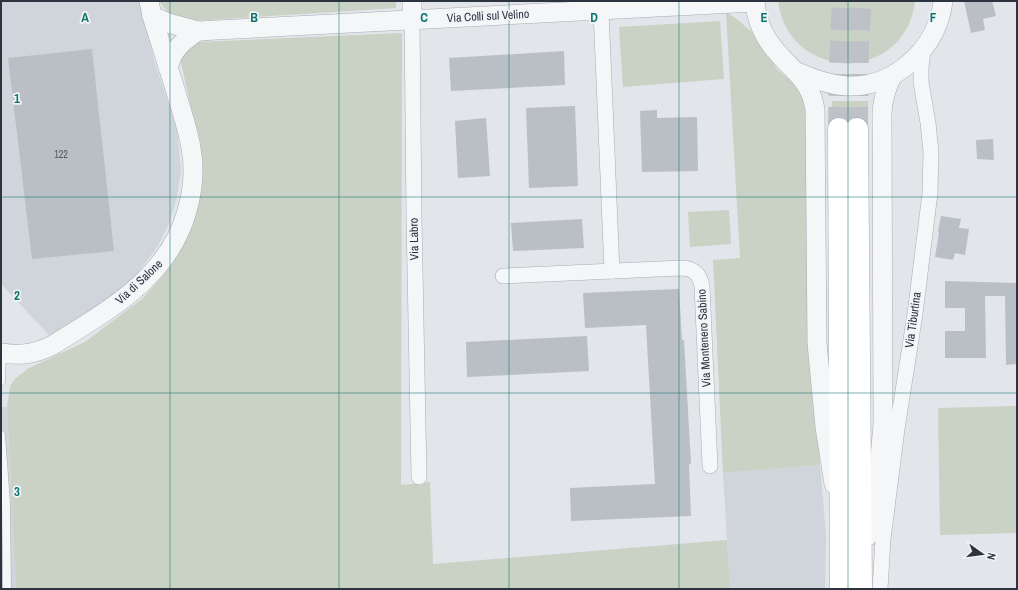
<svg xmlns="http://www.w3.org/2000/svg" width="1018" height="590" viewBox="0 0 1018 590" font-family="'Archivo Narrow',sans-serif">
	<rect width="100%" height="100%" fill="#e2e5e9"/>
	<g fill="#d0d5db">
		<path d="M1,1h140l3,21 11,41 22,66 4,41 -4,27 -8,27 -11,22 -25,33 -47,36 -37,20 -48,-51z"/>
		<path d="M1,407h6l9,182h-15z"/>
		<path d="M820,465l6,69 -1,55h-95l-7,-116z"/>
	</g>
	<g fill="#c9d2c4">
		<path d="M159,1h237v7l-204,13 -22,-7 -4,-4z"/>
		<path d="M778,1h137c-9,82 -126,83 -137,0z"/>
		<path d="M726,12l8,5 18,15 26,38 13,11 12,14 6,23 3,232 8,115 -97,8 -10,-213 27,-2z"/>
		<path d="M720,21l4,58 -101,8 -4,-60z"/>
		<path d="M402,33l-1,452 29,-3 3,82 294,-24 3,49h-714l-9,-182 3,-21 6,-8 13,-10 56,-26 58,-44 20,-22 18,-28 19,-53 2,-38 -22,-99 6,-9 11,-7z"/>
		<rect x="832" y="101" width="36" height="19"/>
		<path d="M729,210l2,34 -41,3 -2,-35z"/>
		<path d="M1017,406v127l-77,2 -2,-127z"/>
	</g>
	<g fill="#babfc5">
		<path d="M964,1h28l4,15 -13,3 2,11 -14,3z"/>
		<path d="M92,49l22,202 -82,8 -24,-201z"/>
		<path d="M564,51l1,34 -114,6 -2,-33z"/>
		<path d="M575,106l3,80 -49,2 -3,-80z"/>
		<path d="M657,110v8l40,-1 1,54 -56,1 -2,-61z"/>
		<path d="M486,118l4,58 -32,2 -3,-57z"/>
		<path d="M993,139l1,21 -17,-1 -1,-19z"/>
		<path d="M941,216l20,3 -2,9 10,1 -4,26 -10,-2 -2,7 -18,-3 4,-24 -1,-1z"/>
		<path d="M582,219l2,29 -71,3 -2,-28z"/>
		<path d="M945,281l72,2v81l-11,1 -1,-69h-20l1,62h-41v-27h20v-23h-20z"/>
		<path d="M679,289l3,51h2l7,124h-2l2,52 -120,5 -1,-33 85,-4 -9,-159 -61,3 -2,-35z"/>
		<path d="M587,336l2,35 -122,6 -1,-35z"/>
	</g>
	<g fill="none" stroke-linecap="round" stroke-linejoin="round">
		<g stroke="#bec2c7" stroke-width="22" stroke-dasharray="22 11" stroke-linecap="butt">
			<path d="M839,129l1,-63 3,-65"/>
			<path d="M857,129l1,-91 3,-37"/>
		</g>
		<defs>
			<g id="service">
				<path d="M1,381l1,-28"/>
				<path d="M1,435l5,68 1,86"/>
			</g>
			<g id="minor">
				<path d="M601,10l11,261"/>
				<path d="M412,19l2,199 5,259"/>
				<path d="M503,276l178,-8c12,0 19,6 21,18l8,180"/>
				<path d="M880,589l3,-50 14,-110 18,-115 15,-121 1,-41 -3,-29 -7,-41v-14l2,-18"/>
			</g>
			<g id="tertiary">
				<path d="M412,1v18"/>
				<path d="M755,1c1,18 9,36 21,50 18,21 34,29 39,58l2,234 8,84 9,57"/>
				<path d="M152,16l16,7 30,8 556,-29"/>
				<path d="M168,67c6,-19 14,-25 30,-36"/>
				<path d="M797,72c16,7 32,13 50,14 48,2 91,-38 96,-85"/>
				<path d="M1,353c20,3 34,1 52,-8 55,-35 115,-66 134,-134 6,-21 8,-42 4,-63 -3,-19 -10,-38 -15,-56 -8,-25 -16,-50 -24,-76l-3,-15"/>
				<path d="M868,536l1,-11 10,-56 4,-45 -1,-312c1,-14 4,-24 10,-36"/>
			</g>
			<g id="primary">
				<path d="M839,129l2,460"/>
				<path d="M857,129l4,460"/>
			</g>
		</defs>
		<use href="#service" stroke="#a8acb3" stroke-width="9"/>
		<use href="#minor" stroke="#a8acb3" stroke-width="16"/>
		<use href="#tertiary" stroke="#a8acb3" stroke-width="20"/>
		<use href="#primary" stroke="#a2abb4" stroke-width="23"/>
		<use href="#service" stroke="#f4f6f8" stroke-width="8"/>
		<use href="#minor" stroke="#f4f6f8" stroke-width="15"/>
		<use href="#tertiary" stroke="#f4f6f8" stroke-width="19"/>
		<use href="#primary" stroke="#fff" stroke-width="22"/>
	</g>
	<path fill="none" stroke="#0f766e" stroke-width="1" stroke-opacity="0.55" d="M170,1v588M339,1v588M509,1v588M679,1v588M848,1v588M1,197h1016M1,393h1016"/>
	<g text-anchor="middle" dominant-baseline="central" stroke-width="3.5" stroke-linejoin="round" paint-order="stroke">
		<g font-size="10" fill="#505760">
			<text x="61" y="154">122</text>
		</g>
		<g font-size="12" fill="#2c343f" stroke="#f2f4f7">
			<text transform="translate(488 16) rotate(-3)">Via Colli sul Velino</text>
			<text transform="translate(414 239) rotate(-91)">Via Labro</text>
			<text transform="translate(139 282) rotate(-43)">Via di Salone</text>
			<text transform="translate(913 320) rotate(-82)">Via Tiburtina</text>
			<text transform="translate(704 338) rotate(-93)">Via Montenero Sabino</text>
		</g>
	</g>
	<g font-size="13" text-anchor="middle" font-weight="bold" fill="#0f766e" stroke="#f2f4f7" stroke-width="3.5" stroke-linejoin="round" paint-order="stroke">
		<text x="85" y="22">A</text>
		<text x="254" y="22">B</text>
		<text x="424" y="22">C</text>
		<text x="594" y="22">D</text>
		<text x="764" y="22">E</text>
		<text x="933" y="22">F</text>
		<text x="17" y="103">1</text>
		<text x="17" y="300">2</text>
		<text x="17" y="496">3</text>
	</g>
	<rect width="1018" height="590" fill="none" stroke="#2c343f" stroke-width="4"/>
	<g transform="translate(982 554) rotate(104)" stroke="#f2f4f7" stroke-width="3" paint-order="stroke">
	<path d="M0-3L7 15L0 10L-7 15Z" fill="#2c343f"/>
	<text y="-6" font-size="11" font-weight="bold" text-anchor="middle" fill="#2c343f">N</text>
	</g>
</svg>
